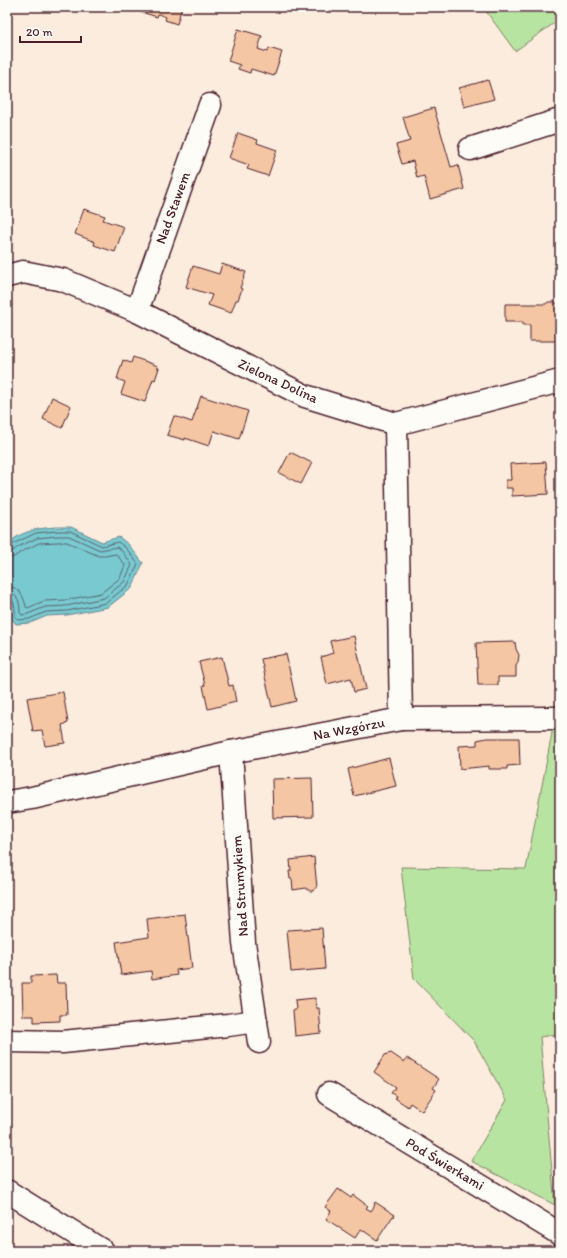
<svg xmlns="http://www.w3.org/2000/svg" width="567" height="1258" viewBox="0 0 567 1258" font-family="Itim,sans-serif">
	<rect width="100%" height="100%" fill="#fbecde"/>
	<filter id="ink" filterUnits="userSpaceOnUse"><feTurbulence type="fractalNoise" baseFrequency=".025" numOctaves="2"/><feDisplacementMap in="SourceGraphic" scale="8" xChannelSelector="R" yChannelSelector="G"/><feConvolveMatrix kernelMatrix="1 2 1 2 8 2 1 2 1" color-interpolation-filters="sRGB"/></filter>
	<g filter="url(#ink)">
		<g fill="#b8e4a2" stroke="#818266">
			<path d="M483,7h77v12l-45,32z"/>
			<path d="M560,678v356l-20,3 15,168 -84,-44 36,-61 -33,-59 -60,-62 -13,-112 125,2 26,-136z"/>
		</g>
		<path fill="#78c9d0" stroke="#66858e" d="M57,527h14l31,15 17,-5 10,8 14,18 -11,25 -24,19 -41,8 -20,1 -17,7 -14,1 -5,-6v-12l-4,-8v-53c13,-14 32,-17 50,-18z"/>
		<g fill="none" stroke-linecap="round" stroke-linejoin="round">
			<g stroke="#5c636d" stroke-width="1">
				<path d="M7,547h3l5,-4 21,-10 21,-2h13l32,15 16,-4 8,6 12,16 -10,21 -22,18 -39,8 -21,1 -17,7 -10,1 -4,-3c0,-8 1,-18 -8,-20"/>
				<path d="M7,552l6,-1 5,-4 19,-9 20,-2h12l31,14 17,-3 5,4 10,14 -8,17 -20,16 -38,8 -21,1 -17,7 -6,1 -2,-2c0,-9 -1,-20 -13,-21"/>
				<path d="M7,558l7,-1 7,-5 18,-9 19,-1h9l32,14h6l11,-2 9,11 -5,13 -19,15 -35,7 -22,1 -16,7 -2,-1c-2,-11 -7,-20 -19,-21"/>
			</g>
		</g>
		<g fill="#f5c6a4" stroke="#4a1f2b">
			<path d="M136,7h46l-5,17 -12,-4 1,-3 -8,-3 -1,3 -22,-7z"/>
			<path d="M238,29l24,7 -4,13 9,3 2,-4 13,4 -8,24 -23,-7 -1,4 -12,-4 2,-4 -12,-4z"/>
			<path d="M488,80l6,19 -30,8 -5,-19z"/>
			<path d="M434,108l17,59 7,-2 6,24 -34,10 -6,-23 -7,2 -4,-17 -11,3 -6,-19 14,-4 -7,-24z"/>
			<path d="M238,133l20,7 -1,3 20,7 -9,26 -21,-7 2,-4 -20,-7z"/>
			<path d="M84,209l21,7 -2,4 21,7 -9,25 -21,-7 1,-3 -20,-8z"/>
			<path d="M222,264l24,8 -6,16 2,1 -4,11h-2l-5,13 -23,-8 4,-10 -26,-8 7,-21 26,8z"/>
			<path d="M548,302h7l4,4v7l-2,2v26h-27v-16h-7v-3h-18v-18h41z"/>
			<path d="M133,357l25,9 -1,2h2l-4,12 -2,-1 -8,23 -24,-8 4,-12 -8,-3 6,-19 8,3z"/>
			<path d="M201,396l47,15 -9,28 -25,-8 -5,15 -24,-8v2l-18,-5 7,-19 18,6z"/>
			<path d="M52,397l19,9 -9,22 -19,-9z"/>
			<path d="M290,452l22,11 -11,21 -22,-11z"/>
			<path d="M546,462l2,32 -36,2v-8h-6v-8h5l-1,-16z"/>
			<path d="M354,636l12,53 -12,3 -3,-14 -24,6 -6,-27 12,-4 -3,-12z"/>
			<path d="M515,642l1,7 3,6 -1,7 -2,4v11h-18v8h-20l-2,-42z"/>
			<path d="M286,654l10,47 -24,6 -11,-48z"/>
			<path d="M222,657l7,29 4,-1 3,17 -28,7 -5,-23 2,-1 -6,-23z"/>
			<path d="M63,692l5,31 -6,2 3,18 -20,3 -3,-16 -9,1 -6,-33z"/>
			<path d="M487,738h32l1,27 -13,1v3h-18v-3l-29,3 -1,-23 18,-1v-5z"/>
			<path d="M389,758l7,28 -42,10 -6,-27z"/>
			<path d="M312,778l1,39 -40,1 -1,-39z"/>
			<path d="M314,857l3,31h-2l-2,3h-3l-4,-3 -13,2 -1,-11h-2l-1,-8h2l-1,-11z"/>
			<path d="M185,914l7,54 -16,2 1,5 -25,4 -1,-8 -30,4 -5,-33 33,-5 -2,-18z"/>
			<path d="M322,928l3,41 -34,3 -4,-42z"/>
			<path d="M56,975l1,8h9l1,32h-7v6l-26,1v-6h-11l-1,-33h9v-7z"/>
			<path d="M315,998l1,10h3l2,25 -26,3 -2,-26h3l-1,-10z"/>
			<path d="M391,1053l13,9 3,-4 32,21 -6,9 3,2 -14,21 -12,-8 -2,4 -13,-9 1,-2 -5,-3 5,-6 -22,-15 11,-17z"/>
			<path d="M338,1189l13,9 2,-3 15,11 -2,2 5,3 4,-6 -1,-1 1,-2 20,13 -1,2 -1,-1 -16,24 -16,-11 -6,9 -29,-19 5,-8 -6,-4z"/>
		</g>
		<g fill="none" stroke-linecap="round" stroke-linejoin="round">
			<defs>
				<g id="minor">
					<path d="M470,149l90,-29"/>
					<path d="M7,276l16,-4 40,8 74,31 168,85 91,28 164,-43"/>
					<path d="M137,311l73,-206"/>
					<path d="M401,719l159,-1"/>
					<path d="M231,752l13,191 15,99"/>
					<path d="M7,802l25,-4 199,-46 170,-33 -5,-295"/>
					<path d="M7,1041l56,1 165,-17 28,-4"/>
					<path d="M329,1094l231,140"/>
					<path d="M7,1191l96,60"/>
				</g>
			</defs>
			<use href="#minor" stroke="#4a1f2b" stroke-width="25"/>
			<use href="#minor" stroke="#fdfcf7" stroke-width="22"/>
		</g>
	</g>
	<g text-anchor="middle" dominant-baseline="central" stroke-width="4" stroke-linejoin="round" paint-order="stroke">
		<g font-size="14" fill="#4a1f2b" stroke="#fdfcf7">
			<text transform="translate(173 208) rotate(-70)">Nad Stawem</text>
			<text transform="translate(278 381) rotate(25)">Zielona Dolina</text>
			<text transform="translate(349 729) rotate(-11)">Na Wzgórzu</text>
			<text transform="translate(240 886) rotate(-94)">Nad Strumykiem</text>
			<text transform="translate(445 1164) rotate(31)">Pod Świerkami</text>
		</g>
	</g>
	<rect width="567" height="1258" fill="none" stroke="#fdfcf7" stroke-width="24"/>
	<rect x="12" y="12" width="543" height="1234" fill="none" stroke="#4a1f2b" stroke-width="1.5" filter="url(#ink)"/>
	<path d="M20 36v6h61v-6" fill="none" stroke="#4a1f2b" stroke-width="2"/>
	<text x="26" y="36" font-size="12" fill="#4a1f2b" stroke="#fdfcf7" stroke-width="3" paint-order="stroke">20 m</text>
</svg>
